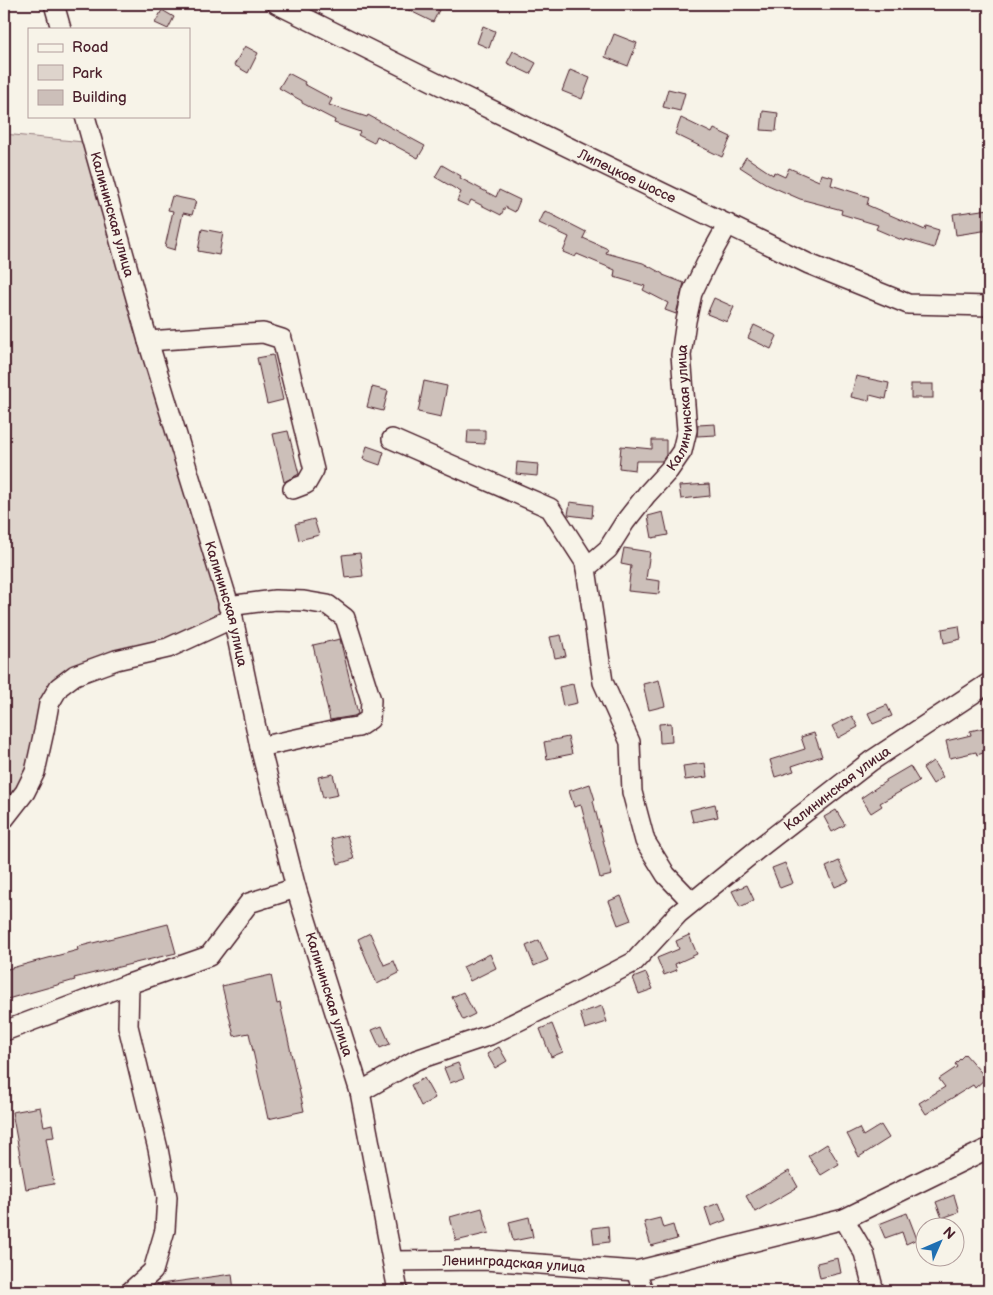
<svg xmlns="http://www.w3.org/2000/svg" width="993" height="1295" viewBox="0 0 993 1295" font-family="'Balsamiq Sans',sans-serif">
	<rect width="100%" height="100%" fill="#f7f3e8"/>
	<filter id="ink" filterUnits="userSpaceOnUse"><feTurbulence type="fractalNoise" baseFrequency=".02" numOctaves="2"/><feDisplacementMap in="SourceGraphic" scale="10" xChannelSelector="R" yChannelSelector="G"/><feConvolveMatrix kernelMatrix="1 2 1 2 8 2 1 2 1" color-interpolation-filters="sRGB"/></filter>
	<g filter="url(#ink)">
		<path fill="#ded4cc" stroke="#947a7c" d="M4,134l89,9 140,475 -158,57 -31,56 -40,88z"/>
		<g fill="#ccbfb9" stroke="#4a1f2b">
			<path d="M396,4h46l-9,18z"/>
			<path d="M162,10l12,7 -6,12 -13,-6z"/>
			<path d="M483,26l12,5 -6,17 -12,-5z"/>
			<path d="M614,34l23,9 -9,23 -23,-9z"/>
			<path d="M245,46l13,7 -10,20 -14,-8z"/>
			<path d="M513,51l23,12 -6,11 -23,-11z"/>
			<path d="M570,70l20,8 -8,21 -20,-8z"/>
			<path d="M288,73l17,9 -1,2 28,15 -3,6 38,12 1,-2 57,31 -7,12 -41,-22 -3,7 -16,-8 2,-3 -26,-9 1,-3 -33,-17v-2l-23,-13z"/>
			<path d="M668,89l17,4 -5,18 -17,-4z"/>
			<path d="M763,111l15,2 -2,18 -15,-1z"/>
			<path d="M681,118l31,15 2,-4 17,8 -9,20 -47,-23z"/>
			<path d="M746,157l27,18 1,-3 11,5 4,-9 30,13 2,-7 12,3 -2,8 38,12 -2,8 58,25 1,-4 13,4 -5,18 -29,-9 -1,2 -28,-12 2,-4 -37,-11 1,-4 -42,-11 -32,-14 -28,-18z"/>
			<path d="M442,165l19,11 -1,2 36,19 3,-7 21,10 -5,12 -10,-5 -4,8 -30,-15 -3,6 -11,-5 4,-9 -26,-15z"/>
			<path d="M172,196l24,5 -4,14 -9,-2 -8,37 -10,-3 8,-36 -5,-1z"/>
			<path d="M989,209v21l-33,5 -3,-21z"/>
			<path d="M545,211l41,21 -3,6 25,11 -2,4 37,10 20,11v1l21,8 -8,31 -11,-4 3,-7 -25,-13 2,-4 -31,-9 1,-7 -38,-16 -2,3 -12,-5 6,-15 -30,-14z"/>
			<path d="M202,229l21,4 -4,22 -21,-4z"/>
			<path d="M714,298l20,9 -7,15 -20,-8z"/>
			<path d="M754,325l23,11 -6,13 -23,-11z"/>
			<path d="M273,355l10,45 -16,4 -10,-46z"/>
			<path d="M856,376l33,7 -3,16 -16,-4 -1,6 -18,-4z"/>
			<path d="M424,381l23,5 -6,31 -23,-5z"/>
			<rect x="911" y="384" width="22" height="14"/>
			<path d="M372,387l16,4 -5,20 -16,-4z"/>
			<path d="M715,424l1,11 -19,1 1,-11z"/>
			<path d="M468,430h17v14l-18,-1z"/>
			<path d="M288,431l11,43 -15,8 -11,-48z"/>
			<path d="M652,440h14v15l-4,6h-26l-1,9 -16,-2 2,-22 31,3z"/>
			<path d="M367,446l17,6 -4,13 -17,-6z"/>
			<path d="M517,462l21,2 -1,12 -21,-2z"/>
			<path d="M709,484l1,12 -29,3 -2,-13z"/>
			<path d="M570,502l23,3 -1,13 -24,-3z"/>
			<path d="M663,512l5,23 -16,3 -4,-22z"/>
			<path d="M314,519l5,16 -20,5 -4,-16z"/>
			<path d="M624,548l26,4 -4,27 14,2 -1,13 -31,-3 3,-25 -10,-2z"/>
			<path d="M360,553l3,23 -18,2 -3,-23z"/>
			<path d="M959,626l2,13 -17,4 -2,-14z"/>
			<path d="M561,635l5,21 -11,2 -5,-21z"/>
			<path d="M340,639l18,75 -4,2 -24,4 -17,-75z"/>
			<path d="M659,680l6,26 -16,4 -6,-26z"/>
			<path d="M573,684l4,19 -14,3 -4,-19z"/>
			<path d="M887,705l5,11 -19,8 -5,-11z"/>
			<path d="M852,716l6,11 -20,11 -6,-12z"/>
			<path d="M671,723l1,19 -12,1 -1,-19z"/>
			<path d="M983,728l6,23 -12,4 -1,-3 -26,6 -4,-17 25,-6 -1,-4z"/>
			<path d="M814,733l8,23 -30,10 2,5 -19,6 -5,-17 35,-11 -4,-12z"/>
			<path d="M568,737l4,17 -25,5 -3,-17z"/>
			<path d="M933,761l10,16 -10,7 -10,-16z"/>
			<path d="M705,763l2,14 -22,3 -2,-14z"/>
			<path d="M910,766l9,15 -39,22 2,3 -11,7 -10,-15 25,-17v-1z"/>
			<path d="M333,774l5,21 -15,3 -5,-21z"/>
			<path d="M590,784l5,16 -2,1 19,74 -12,3 -19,-73 -7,2 -5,-16z"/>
			<path d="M715,804l3,13 -25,5 -3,-12z"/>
			<path d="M836,810l9,15 -13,7 -8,-15z"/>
			<path d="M347,835l7,24 -16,5 -7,-25z"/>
			<path d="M839,861l10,20 -14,6 -9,-20z"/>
			<path d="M785,863l8,20 -13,5 -8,-20z"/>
			<path d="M747,885l7,15 -14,7 -8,-16z"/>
			<path d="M621,896l10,24 -13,5 -9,-24z"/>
			<path d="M168,924l8,29 -102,25 1,2 -71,20v-30l74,-20 -1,-3z"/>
			<path d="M370,933l14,32 10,-4 5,12 -22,11 -19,-45z"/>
			<path d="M689,935l8,19 -22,10 2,6 -13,5 -7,-17 22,-9 -3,-8z"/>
			<path d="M539,940l9,20 -14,6 -8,-20z"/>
			<path d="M490,954l6,14 -26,13 -7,-14z"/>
			<path d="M646,973l7,16 -14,5 -6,-16z"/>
			<path d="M271,975l6,29 3,-1 24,108 -36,8 -19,-86 -15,3 -12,-50z"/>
			<path d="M463,992l12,22 -12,6 -11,-23z"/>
			<path d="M602,1006l5,16 -22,7 -5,-16z"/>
			<path d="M552,1024l11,28 -12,5 -11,-28z"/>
			<path d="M382,1026l8,18 -10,4 -8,-18z"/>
			<path d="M499,1047l8,14 -12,7 -8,-14z"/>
			<path d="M965,1054l21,24 -11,10 -2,-3 -47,29 -7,-11 26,-16 -6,-8 18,-12 -2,-3z"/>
			<path d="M458,1063l6,15 -14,5 -6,-15z"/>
			<path d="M424,1078l11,20 -14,8 -10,-21z"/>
			<path d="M40,1107l4,19 8,-2 2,13 -8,1 8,46 -28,5 -14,-77z"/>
			<path d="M881,1125l8,13 -30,19 -12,-23 12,-6 4,8z"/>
			<path d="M827,1144l12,20 -18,11 -13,-19z"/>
			<path d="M789,1171l9,16 -43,25 -9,-16z"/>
			<path d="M954,1195l5,17 -17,6 -6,-16z"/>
			<path d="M719,1203l7,17 -15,6 -6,-18z"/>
			<path d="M482,1208l7,25 -33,8 -6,-24z"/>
			<path d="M907,1213l10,26 -11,5 -4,-12 -17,6 -6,-14z"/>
			<path d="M529,1217l4,20 -20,4 -4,-19z"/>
			<path d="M660,1218l3,10 10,-3 4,14 -26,7 -7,-24z"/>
			<path d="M608,1226l1,16 -15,2 -2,-16z"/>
			<path d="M838,1258l3,15 -21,5 -3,-15z"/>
			<path d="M232,1274l2,17h-73l-1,-7z"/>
		</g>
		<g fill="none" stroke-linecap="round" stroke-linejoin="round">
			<defs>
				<g id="minor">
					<path d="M54,4l7,25"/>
					<path id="s1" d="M277,4l157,78 375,182 99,40 81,2"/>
					<path id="s2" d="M85,116l63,225 85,277 27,129 36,141 64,204 38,199"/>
					<path d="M148,341l115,-8 19,6 32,131 -8,14 -13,5"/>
					<path d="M392,439l158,69 35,54 18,120 27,60 2,50 13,49 21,34 26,27"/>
					<path id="s3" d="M586,568l22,-19 17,-27 22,-28 22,-24 13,-19 5,-21 -6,-75 5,-34 6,-28 15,-31 21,-38"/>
					<path d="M228,606l47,-6 29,1 24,4 17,13 26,82 -1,19 -12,8 -21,3 -77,17"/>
					<path d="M4,819l21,-27 10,-20 9,-41 5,-27 10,-17 16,-12 41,-15 52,-12 65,-30"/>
					<path d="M7,1030l122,-46"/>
					<path id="s4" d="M360,1092l56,-32 74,-25 75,-37 69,-36 44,-48 81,-66 112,-87 118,-78"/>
					<path d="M844,1219l20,34 10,38"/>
					<path id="s5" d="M393,1261l91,-1 152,11 208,-52 145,-71"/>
					<path d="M636,1271l7,20"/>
					<path d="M131,1291l22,-20 12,-41 2,-33 -9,-48 -30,-123 1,-42 80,-28 40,-53 47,-15"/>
				</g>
			</defs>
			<use href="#minor" stroke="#4a1f2b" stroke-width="22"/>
			<use href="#minor" stroke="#f7f3e8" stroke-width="19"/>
		</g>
	</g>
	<g text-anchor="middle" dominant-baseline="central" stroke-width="4" stroke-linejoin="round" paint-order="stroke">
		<g font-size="14" fill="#4a1f2b" stroke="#f7f3e8">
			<text stroke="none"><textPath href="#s1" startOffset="390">Липецкое шоссе</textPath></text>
			<text stroke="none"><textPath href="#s2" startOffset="102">Калининская улица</textPath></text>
			<text stroke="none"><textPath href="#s3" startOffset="195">Калининская улица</textPath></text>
			<text stroke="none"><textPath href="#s2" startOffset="508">Калининская улица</textPath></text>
			<text stroke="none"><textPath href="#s4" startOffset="572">Калининская улица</textPath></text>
			<text stroke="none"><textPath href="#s2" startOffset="912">Калининская улица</textPath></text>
			<text stroke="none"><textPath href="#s5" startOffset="121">Ленинградская улица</textPath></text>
		</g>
	</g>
	<rect width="993" height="1295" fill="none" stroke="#f7f3e8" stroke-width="20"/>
	<rect x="10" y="10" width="973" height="1275" fill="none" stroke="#4a1f2b" stroke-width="2" filter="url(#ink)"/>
	<rect x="28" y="28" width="162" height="90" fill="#f7f3e8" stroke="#b29e9c"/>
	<rect x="38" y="44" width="25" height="8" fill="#f7f3e8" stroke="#b29e9c"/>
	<text x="72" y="52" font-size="15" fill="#4a1f2b">Road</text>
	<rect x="38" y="65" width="25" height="15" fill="#ded4cc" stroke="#b29e9c"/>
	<text x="72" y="78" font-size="15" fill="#4a1f2b">Park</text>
	<rect x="38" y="90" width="25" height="15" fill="#ccbfb9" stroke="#b29e9c"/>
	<text x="72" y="102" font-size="15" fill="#4a1f2b">Building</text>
	<g transform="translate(940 1242) rotate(45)"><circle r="24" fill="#f7f3e8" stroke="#b29e9c"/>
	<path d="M0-4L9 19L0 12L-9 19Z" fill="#1f6fb2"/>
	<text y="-8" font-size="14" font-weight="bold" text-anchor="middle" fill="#4a1f2b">N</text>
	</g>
</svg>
